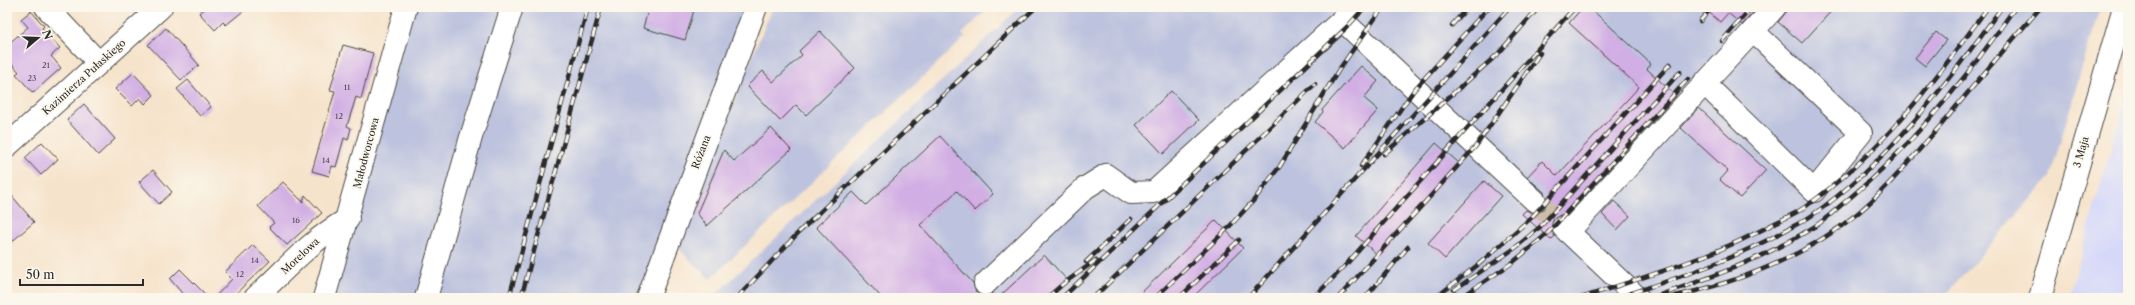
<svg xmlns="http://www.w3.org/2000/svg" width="2135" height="305" viewBox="0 0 2135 305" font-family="'Libre Caslon Text',serif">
	<rect width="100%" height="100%" fill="#fbf7ec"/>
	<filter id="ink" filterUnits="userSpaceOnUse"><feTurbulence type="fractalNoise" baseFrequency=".025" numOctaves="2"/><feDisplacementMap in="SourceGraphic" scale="8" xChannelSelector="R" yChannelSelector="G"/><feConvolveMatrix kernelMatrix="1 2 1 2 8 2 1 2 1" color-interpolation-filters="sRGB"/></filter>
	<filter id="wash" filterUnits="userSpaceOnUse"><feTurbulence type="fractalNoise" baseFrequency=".012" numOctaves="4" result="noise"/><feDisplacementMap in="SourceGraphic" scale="16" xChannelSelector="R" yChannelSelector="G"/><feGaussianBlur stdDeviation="0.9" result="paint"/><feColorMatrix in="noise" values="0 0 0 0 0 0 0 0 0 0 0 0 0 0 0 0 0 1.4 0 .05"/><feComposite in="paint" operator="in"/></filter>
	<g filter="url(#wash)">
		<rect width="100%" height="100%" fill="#f6e3cb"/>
		<path fill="#d5d8f9" d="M2128,88v210h-59z"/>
		<g fill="#bdc3de">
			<path d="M413,7h334l-108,291h-305z"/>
			<path d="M773,7h217l-28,27 3,3 -255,242 -32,-31 72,-186z"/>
			<path d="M1020,7h1080l-50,170 -107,121h-1231z"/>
		</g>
		<g id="blocks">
			<g fill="#d1aee4">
				<path d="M206,7h42l-22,18 -3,-3 -8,8 -16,-17z"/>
				<path d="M649,7h46l-10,33 -42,-12z"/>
				<path d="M1583,7h6l62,57 -4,5 29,27 -109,119h-7l-6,4 -3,11 4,6 -4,4 -29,-26 4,-4 7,3h6l5,-4 3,-6 -3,-11 -17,-15 15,-16 15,15 82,-89 -70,-64z"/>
				<path d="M1703,7h55l-16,18 -14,-12 -8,9z"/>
				<path d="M1787,7h48l-33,36 -24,-21 6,-7z"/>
				<path d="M31,11l13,15 -2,2 18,20 -9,8 10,12 -28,25 -17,-19 3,-2 -12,-14v-13l21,-18 -7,-8z"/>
				<path d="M166,28l33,37 -18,15 -33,-35z"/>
				<path d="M820,31l35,37 -49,47 -10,-10 -16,16 -33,-35 16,-15 10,11 29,-27 -3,-4z"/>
				<path d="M1936,32l10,8 -21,26 -10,-8z"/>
				<path d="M343,45l30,8 -12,46 -5,-2 -9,29 4,2 -3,12 -4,-2 -8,29 -4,-1 -3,10 -17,-5 23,-80 -5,-1z"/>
				<path d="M1361,66l17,15 -14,17 14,12 -33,38 -30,-26 8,-10 -1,-2z"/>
				<path d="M133,73l21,22 -9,9 -5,-6 -8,8 -17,-17z"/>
				<path d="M188,80l23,27 -11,9 -23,-27z"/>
				<path d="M1171,91l28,29 -36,34 -27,-29z"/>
				<path d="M84,104l31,35 -17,16 -31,-35z"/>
				<path d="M1699,108l67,62 -26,28 -20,-18 8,-9 -47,-43z"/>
				<path d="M771,128l20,22 -84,76 -10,-13 27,-63 10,11z"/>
				<path d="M940,136l53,58 -18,17 -18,-20 -37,34 53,58 3,9 11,6h-105l-66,-71 37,-35 13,13z"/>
				<path d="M42,142l16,17 -17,16 -16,-17z"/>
				<path d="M1436,143l23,20 -80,93 -23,-20z"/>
				<path d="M153,170l19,22 -13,12 -20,-22z"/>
				<path d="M1484,181l17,15 -56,63 -17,-16z"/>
				<path d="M283,182l20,20 2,-7 17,18 -35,32 -18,-18 5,-4 -16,-17z"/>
				<path d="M7,190l27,32 -27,24z"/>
				<path d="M1614,201l16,15 -13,14 -15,-16z"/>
				<path d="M1216,220l27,28 -51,50h-56z"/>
				<path d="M253,245l17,16 -39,37h-17l18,-19 -7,-7z"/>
				<path d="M1044,255l24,26 -18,17h-52z"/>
				<path d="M180,269l29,29h-23l-16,-19z"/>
			</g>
		</g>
	</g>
	<g filter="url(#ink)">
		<use href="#blocks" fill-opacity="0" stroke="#494743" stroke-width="1"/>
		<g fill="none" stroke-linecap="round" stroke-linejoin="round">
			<path stroke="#cdbeab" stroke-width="22" stroke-dasharray="22 11" stroke-linecap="butt" d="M1535,201l28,26"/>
			<defs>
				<g id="minor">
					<path d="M46,7l53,56"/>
					<path d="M1342,20l193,181"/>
					<path d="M1704,83l110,108 47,-58 -108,-102"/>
					<path d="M7,146l154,-139"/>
					<path d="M1563,227l75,71"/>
					<path d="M1568,232l207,-225"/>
					<path d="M985,284l100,-96 21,-13 25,18 23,-1 188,-172 10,-13"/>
					<path d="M255,298c30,-28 57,-59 93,-79"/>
					<path d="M324,298l82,-291"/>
					<path d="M426,298l45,-161 41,-130"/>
					<path d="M648,298l108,-291"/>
					<path d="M2040,298l84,-291"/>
				</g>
			</defs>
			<use href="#minor" stroke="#494743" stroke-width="24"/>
			<use href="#minor" stroke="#fff" stroke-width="22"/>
			<defs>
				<g id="rail">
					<path d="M1700,21l12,-14"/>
					<path d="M1452,25l16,-18"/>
					<path d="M1722,41l30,-34"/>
					<path d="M1384,154l114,-100 41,-47"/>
					<path d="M1361,166l53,-76 75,-83"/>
					<path d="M1086,262l45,-43"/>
					<path d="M1454,290l61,-42 25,-21 140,-155"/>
					<path d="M509,298l79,-291"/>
					<path d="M521,298l80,-291"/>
					<path d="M737,298l62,-66 237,-225"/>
					<path d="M1047,298l16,-14 33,-24"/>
					<path d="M1062,298l286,-272 17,-19"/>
					<path d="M1093,298l222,-214"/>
					<path d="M1155,298l73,-70 26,-28 26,-34 58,-95 45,-64"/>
					<path d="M1179,298l60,-58"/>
					<path d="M1248,298l262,-291"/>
					<path d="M1313,298l30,-30 232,-261"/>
					<path d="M1338,298l138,-152 64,-93"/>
					<path d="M1365,298l43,-51"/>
					<path d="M1435,298l44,-34 52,-46 139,-154"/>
					<path d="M1460,298l52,-35 35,-29 141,-155"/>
					<path d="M1581,298c65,-22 131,-40 192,-74 10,-5 22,-10 32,-17 75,-53 130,-126 183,-200"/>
					<path d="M1616,298c56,-18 111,-36 163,-64 10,-6 22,-11 32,-18 78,-54 136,-133 191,-209"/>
					<path d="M1651,298c57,-19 112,-39 163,-71 11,-7 21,-17 31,-25 66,-54 121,-123 169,-193"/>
					<path d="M1666,298c68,-14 137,-39 192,-85 31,-26 56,-58 83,-88 33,-40 66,-79 100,-118"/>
				</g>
			</defs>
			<use href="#rail" stroke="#2b2b2b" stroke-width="4.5"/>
			<use href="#rail" stroke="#fbf7ec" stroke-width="3" stroke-dasharray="9" stroke-linecap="butt"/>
		</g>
	</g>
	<g text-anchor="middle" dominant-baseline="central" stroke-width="3.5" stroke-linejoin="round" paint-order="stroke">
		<g font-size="8" fill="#544c59">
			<text x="46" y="65">21</text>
			<text x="32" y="78">23</text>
			<text x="347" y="87">11</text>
			<text x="339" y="116">12</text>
			<text x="326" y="160">14</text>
			<text x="296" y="220">16</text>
			<text x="255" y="260">14</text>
			<text x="240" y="274">12</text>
		</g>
		<g font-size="10" fill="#2b2b2b" stroke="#fbf7ec">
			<text transform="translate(84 77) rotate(-42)">Kazimierza Pułaskiego</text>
			<text transform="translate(701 152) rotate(-69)">Różana</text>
			<text transform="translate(2081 152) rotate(-74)">3 Maja</text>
			<text transform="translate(366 153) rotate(-75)">Małodworcowa</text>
			<text transform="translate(300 256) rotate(-43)">Morelowa</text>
		</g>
	</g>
	<rect width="2135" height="305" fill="none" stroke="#fbf7ec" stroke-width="24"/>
	<g transform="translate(38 38) rotate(71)" stroke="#fbf7ec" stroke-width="3" paint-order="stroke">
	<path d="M0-3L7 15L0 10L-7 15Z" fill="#2b2b2b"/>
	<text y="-6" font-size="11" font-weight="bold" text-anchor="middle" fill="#2b2b2b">N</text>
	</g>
	<path d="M20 279v6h123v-6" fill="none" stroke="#2b2b2b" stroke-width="2"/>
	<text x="26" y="279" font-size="12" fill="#2b2b2b" stroke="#fbf7ec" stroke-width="3" paint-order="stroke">50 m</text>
</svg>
